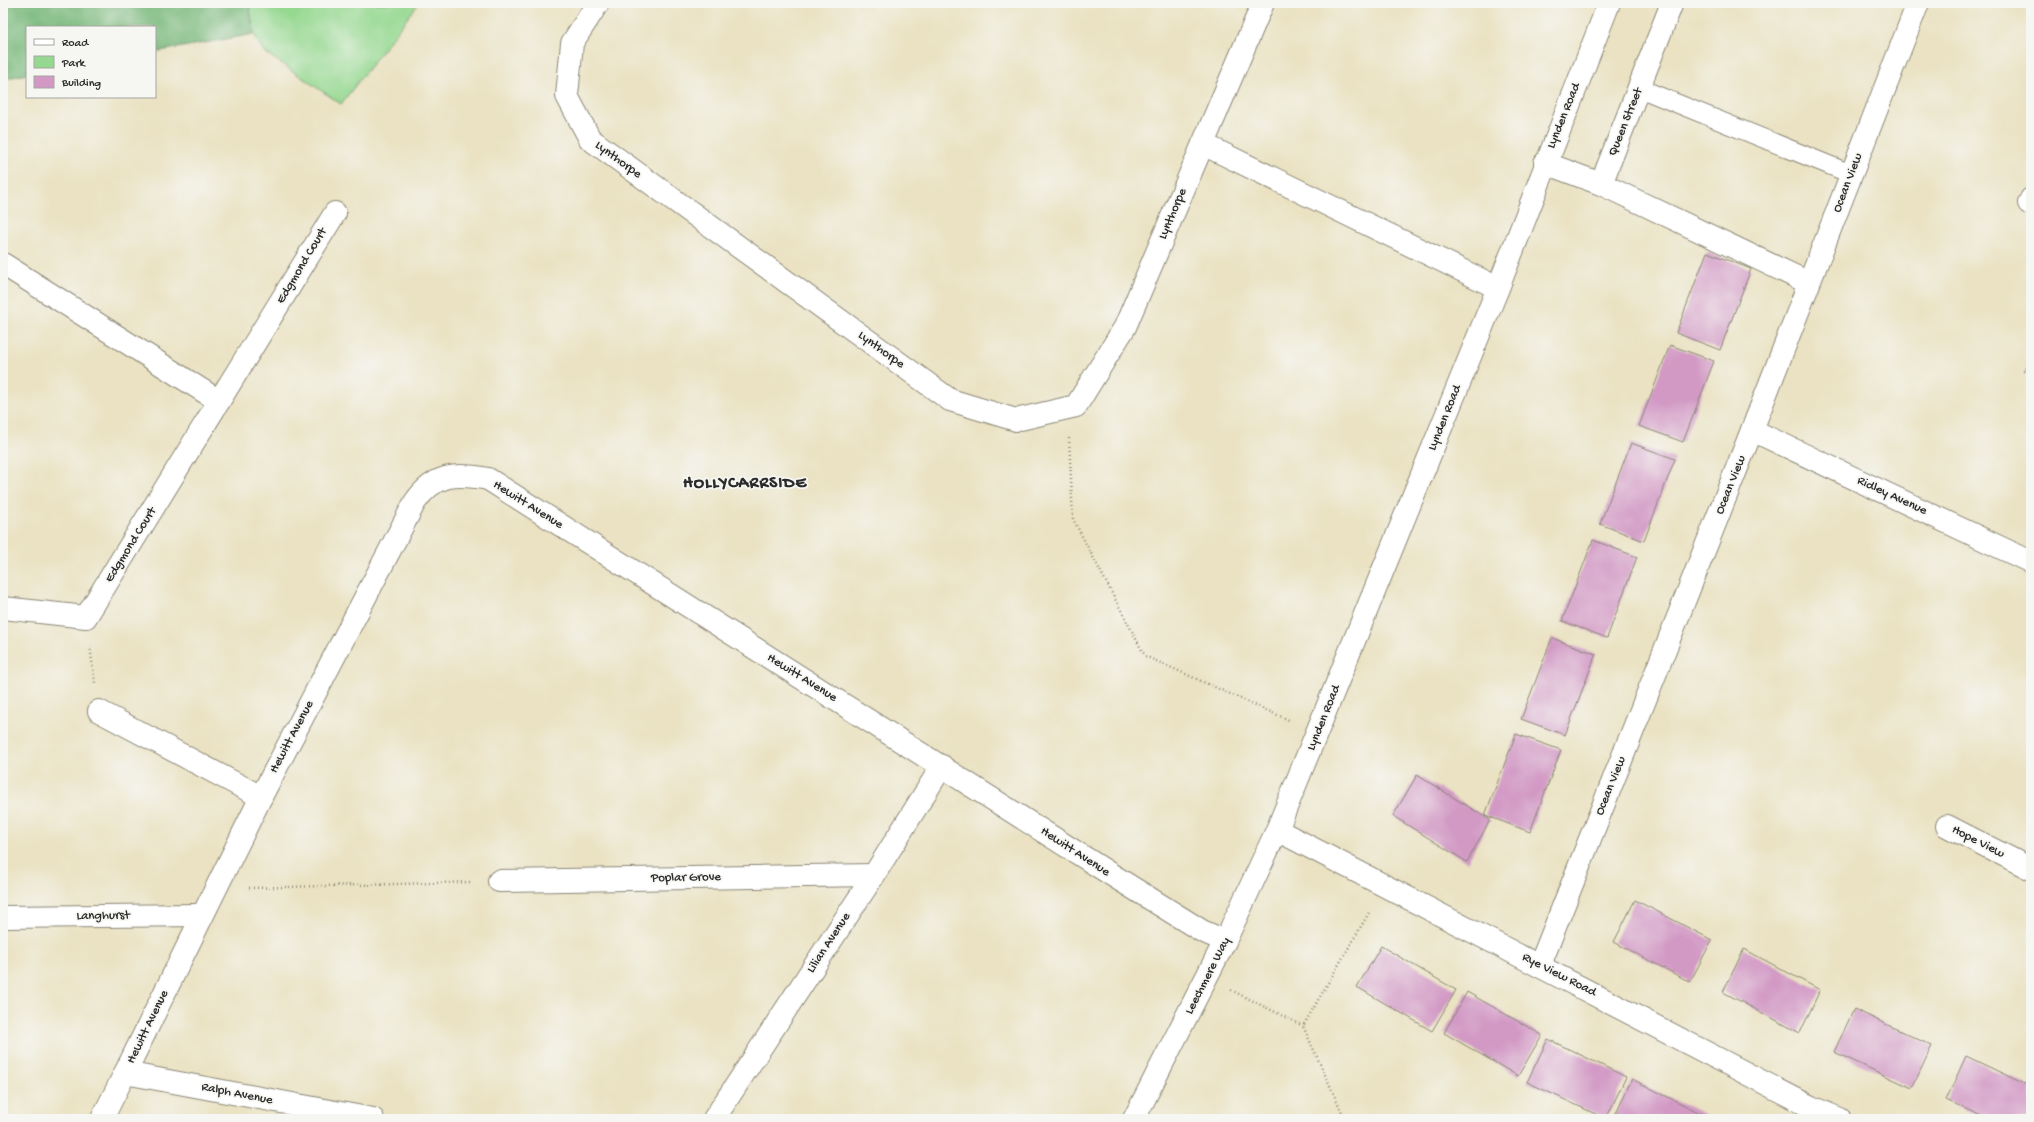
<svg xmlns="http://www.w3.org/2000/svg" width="2034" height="1122" viewBox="0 0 2034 1122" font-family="'Gochi Hand',sans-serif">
	<rect width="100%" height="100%" fill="#f6f6f2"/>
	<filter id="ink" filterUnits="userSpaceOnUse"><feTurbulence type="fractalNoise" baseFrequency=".025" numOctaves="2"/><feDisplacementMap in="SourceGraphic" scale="8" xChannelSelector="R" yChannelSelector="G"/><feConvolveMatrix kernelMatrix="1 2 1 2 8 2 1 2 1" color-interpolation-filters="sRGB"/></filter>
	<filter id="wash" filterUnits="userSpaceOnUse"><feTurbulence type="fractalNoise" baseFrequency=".012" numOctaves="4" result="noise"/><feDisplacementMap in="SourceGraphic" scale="16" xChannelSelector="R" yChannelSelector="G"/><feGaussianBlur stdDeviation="0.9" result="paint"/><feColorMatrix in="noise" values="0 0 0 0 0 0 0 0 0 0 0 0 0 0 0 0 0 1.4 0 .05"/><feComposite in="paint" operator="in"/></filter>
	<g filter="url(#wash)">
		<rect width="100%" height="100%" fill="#eae2c2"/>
		<path fill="#95d890" stroke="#60825e" d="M249,3h170l-78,101 -78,-53 -9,-17z"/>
		<path fill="#78b87a" stroke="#527252" d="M3,3h246l5,31 -99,18v-25h-128v47l-24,5z"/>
		<g id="blocks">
			<g fill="#d299c5">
				<path d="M1707,252l44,17 -31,81 -44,-17z"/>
				<path d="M1670,345l44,16 -31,81 -44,-16z"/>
				<path d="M1631,443l44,16 -31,82 -44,-17z"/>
				<path d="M1593,540l44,17 -30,81 -45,-17z"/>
				<path d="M1552,638l44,16 -31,81 -44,-16z"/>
				<path d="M1516,734l45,16 -31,82 -45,-17z"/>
				<path d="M1417,775l73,45 -23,42 -74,-46z"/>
				<path d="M1635,900l77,40 -22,42 -76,-40z"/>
				<path d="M1381,946l75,44 -24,41 -75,-44z"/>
				<path d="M1744,949l76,41 -20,43 -77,-41z"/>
				<path d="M1467,992l75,43 -24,41 -74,-43z"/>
				<path d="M1854,1009l78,37 -20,42 -78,-36z"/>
				<path d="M1548,1039l78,38 -20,42 -79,-37z"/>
				<path d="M1966,1056l65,31v32h-43l-42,-19z"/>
				<path d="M1632,1079l78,39 -1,1h-96z"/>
			</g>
		</g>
	</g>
	<g filter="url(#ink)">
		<use href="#blocks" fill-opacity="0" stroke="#8a8676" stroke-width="1"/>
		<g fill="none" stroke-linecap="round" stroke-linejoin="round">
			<defs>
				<path id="lane" d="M1639,88l212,86"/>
				<g id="street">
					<path d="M598,3l-26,40 -5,53 23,43 360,261 66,20 60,-14 49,-79 138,-324"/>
					<path d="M1203,144l295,144"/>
					<path d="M1545,163l56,21 71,-181"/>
					<path d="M1601,184l208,99"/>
					<path d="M2029,203l2,-4"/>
					<path d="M3,264l216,137"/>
					<path d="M1752,430l279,132"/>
					<path d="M3,608l83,9 249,-404"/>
					<path d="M99,711l162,86"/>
					<path d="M1947,826l84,43"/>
					<path d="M499,881l375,-6"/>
					<path d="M3,917l199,-2"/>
					<path d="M1540,965l212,-535 166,-427"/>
					<path d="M125,1073l136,-276 154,-295c20,-29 42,-29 73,-23l624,396 90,56 23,10"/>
					<path d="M714,1119l160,-244 68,-109"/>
				</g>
				<g id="secondary">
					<path d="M1277,830l534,277 29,12"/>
					<path d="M102,1119l23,-46 248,46"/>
					<path d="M1134,1119l91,-178 52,-111 221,-542 111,-285"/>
				</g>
			</defs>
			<use href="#lane" stroke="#8a8676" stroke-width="20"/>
			<use href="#street" stroke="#8a8676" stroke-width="24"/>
			<use href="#secondary" stroke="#8a8676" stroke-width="24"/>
			<g stroke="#8a8676" stroke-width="2.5" stroke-dasharray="1 3" stroke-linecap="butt">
				<path d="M2031,352l-7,19 7,3"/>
				<path d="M1069,438l4,81 72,137 146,65"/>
				<path d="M90,646l5,37"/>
				<path d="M249,888l221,-6"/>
				<path d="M1231,990l72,36"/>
				<path d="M1345,1119l-42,-93 67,-115"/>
			</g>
			<use href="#lane" stroke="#fff" stroke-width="18"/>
			<use href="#street" stroke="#fff" stroke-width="22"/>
			<use href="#secondary" stroke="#fff" stroke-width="22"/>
		</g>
	</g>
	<g text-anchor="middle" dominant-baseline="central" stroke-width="3.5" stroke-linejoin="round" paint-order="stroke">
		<g font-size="13" fill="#2b2b2b" stroke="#f6f6f2">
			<text transform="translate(1564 116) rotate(-68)">Lynden Road</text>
			<text transform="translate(1626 122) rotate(-68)">Queen Street</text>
			<text transform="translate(618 160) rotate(36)">Lynthorpe</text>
			<text transform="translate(1848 183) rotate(-69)">Ocean View</text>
			<text transform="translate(1173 214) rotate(-67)">Lynthorpe</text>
			<text transform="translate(302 266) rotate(-59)">Edgmond Court</text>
			<text transform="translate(881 350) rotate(36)">Lynthorpe</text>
			<text transform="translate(1445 418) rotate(-68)">Lynden Road</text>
			<text transform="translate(1731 485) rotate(-68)">Ocean View</text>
			<text transform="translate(1892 496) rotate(25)">Ridley Avenue</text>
			<text transform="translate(528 505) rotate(32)">Hewitt Avenue</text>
			<text transform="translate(131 545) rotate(-58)">Edgmond Court</text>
			<text transform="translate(802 678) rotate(32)">Hewitt Avenue</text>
			<text transform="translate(1324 718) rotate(-68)">Lynden Road</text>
			<text transform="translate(292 737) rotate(-62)">Hewitt Avenue</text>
			<text transform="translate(1611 786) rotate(-68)">Ocean View</text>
			<text transform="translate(1978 842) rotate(27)">Hope View</text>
			<text transform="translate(1075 852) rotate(33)">Hewitt Avenue</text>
			<text transform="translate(686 878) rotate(-1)">Poplar Grove</text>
			<text transform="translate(103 916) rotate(-1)">Langhurst</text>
			<text transform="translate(829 943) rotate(-57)">Lilian Avenue</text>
			<text transform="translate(1559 975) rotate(27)">Rye View Road</text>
			<text transform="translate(1208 976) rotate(-63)">Leechmere Way</text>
			<text transform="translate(148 1027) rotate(-64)">Hewitt Avenue</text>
			<text transform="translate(237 1094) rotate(11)">Ralph Avenue</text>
		</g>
		<g font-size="17" font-weight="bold" letter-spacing="1" fill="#2b2b2b" stroke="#f6f6f2">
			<text x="745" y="484">HOLLYCARRSIDE</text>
		</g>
	</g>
	<rect width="2034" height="1122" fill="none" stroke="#f6f6f2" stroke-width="16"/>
	<rect x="26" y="26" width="130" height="72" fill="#f6f6f2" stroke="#a5a5a2"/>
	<rect x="34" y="39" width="20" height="6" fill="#ffffff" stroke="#a5a5a2"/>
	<text x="62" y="46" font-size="12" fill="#2b2b2b">Road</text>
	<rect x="34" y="56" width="20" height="12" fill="#95d890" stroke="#a5a5a2"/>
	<text x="62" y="66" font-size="12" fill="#2b2b2b">Park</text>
	<rect x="34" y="76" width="20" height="12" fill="#d299c5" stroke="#a5a5a2"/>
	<text x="62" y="86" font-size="12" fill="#2b2b2b">Building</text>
</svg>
